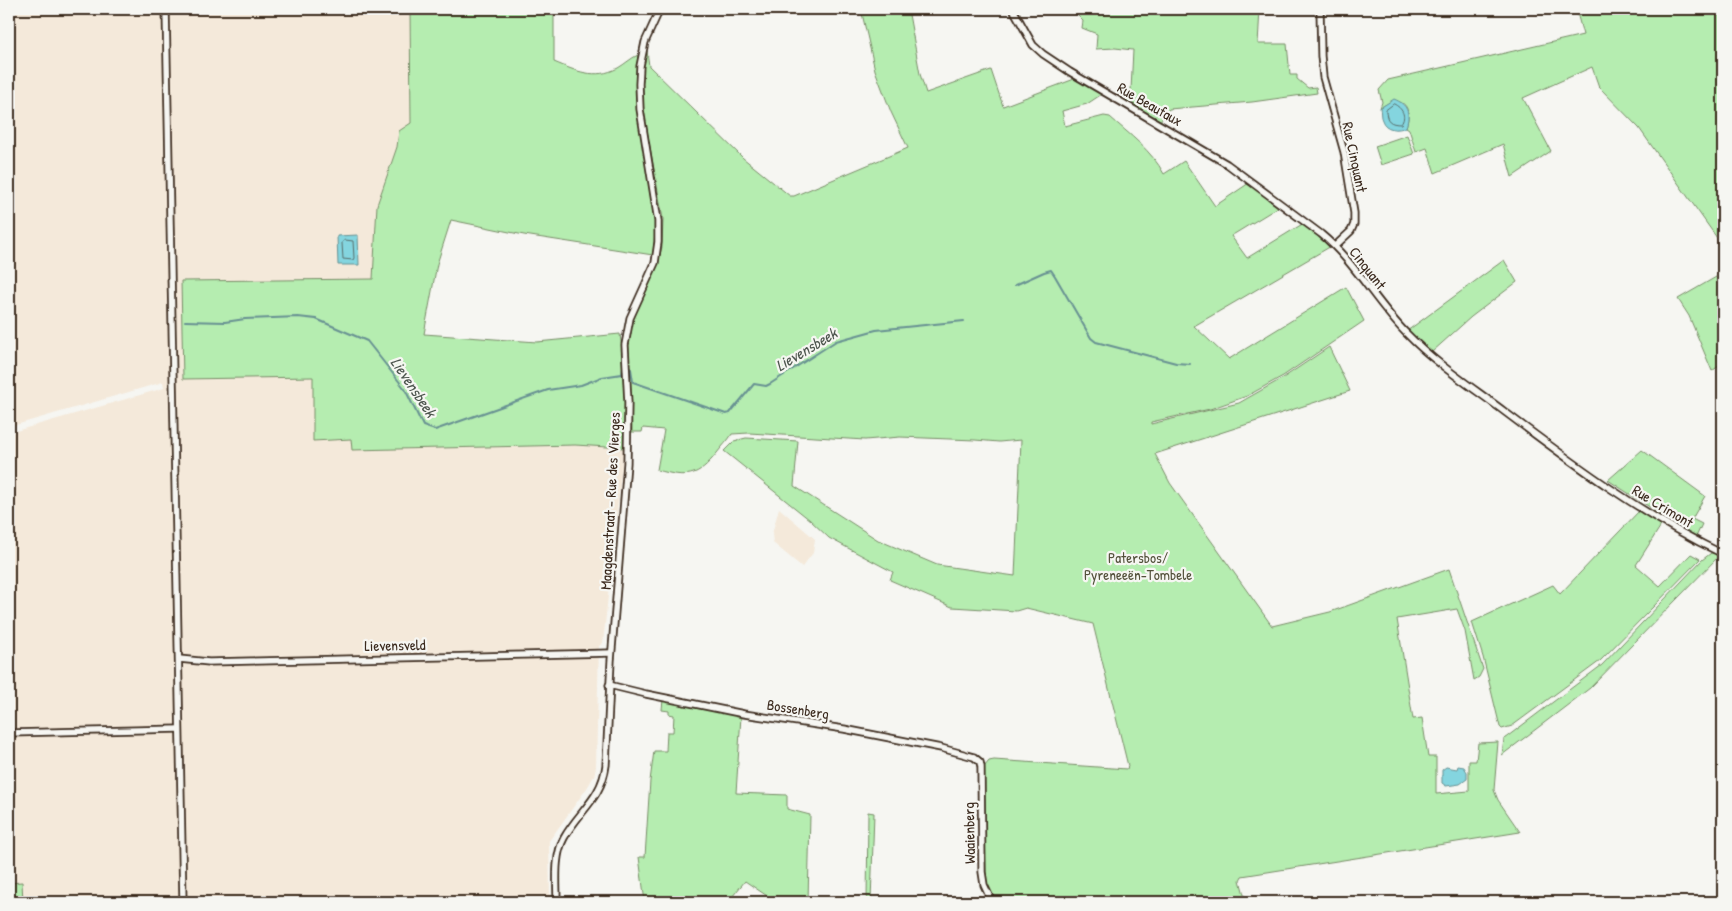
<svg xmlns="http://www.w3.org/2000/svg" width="1732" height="911" viewBox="0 0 1732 911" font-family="'Patrick Hand',sans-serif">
	<rect width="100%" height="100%" fill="#f6f6f2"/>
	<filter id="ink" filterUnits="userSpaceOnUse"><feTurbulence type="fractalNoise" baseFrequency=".02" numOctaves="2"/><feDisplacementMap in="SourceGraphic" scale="10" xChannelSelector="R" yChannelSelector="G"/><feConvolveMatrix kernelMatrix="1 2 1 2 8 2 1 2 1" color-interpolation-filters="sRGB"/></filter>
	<g filter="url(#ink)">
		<g fill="#f4e9da">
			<path d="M9,9h401l1,115 -12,7 -2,16 -20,58 -4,74 -192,2 2,97 130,-1v63l38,-1 1,11 223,-5 49,3 -21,195 -4,3 -3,121 -2,9 -7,12 -38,53 1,61h-527l-1,-20 -13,1v-450l155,-45 -1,-6 -154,45z"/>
			<path d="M779,508l36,31 -2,14 -11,14 -29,-24 -1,-9z"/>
		</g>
		<g fill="#b5edb0" stroke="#788c67">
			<path d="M410,9h144v53c22,9 41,18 64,6 7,-4 13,-10 20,-13l-2,43 18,117 1,16 -2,24 -129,-20 -73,-15 -14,44 -13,70 113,8 83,-8 6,46 1,30 -3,38 -49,-3 -223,5 -1,-11 -38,2v-64l-130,2 -2,-98 192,-2 4,-74 20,-58 2,-16 12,-8z"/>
			<path d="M861,9h47l12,65 6,19 65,-23 12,36 74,-28 25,16 -15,10 -25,7 3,15 39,-10 6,1c19,17 42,34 54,57l20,-13 31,45 34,-23 31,23 -49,30 16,22 57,-35 29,22 -139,81 35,33 117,-72 18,34 -81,55 -36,20 -37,13 -59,13v2l88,-21 44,-25 46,-31 21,44 -195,63 15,29 102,143 58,-14 119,-43 34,100 -4,8 -5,3 -9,-49 -8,-22 -60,10 16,100 9,-1 6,39h8v37l33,-3v-30h7l2,-18 20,-1 -4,48 4,10 22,32 -278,44 -2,4 6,22h-251c-5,-7 -8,-16 -9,-24l-2,-111 5,-6 5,-1 133,9 1,-3 -35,-142 -67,-16 -10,3 -64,-4 -62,-27 3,-8 -64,-34 -19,-18 -86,-69 10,-10 12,-3 52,3 -4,45 84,54 59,25 78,11 6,-136 -22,2 -24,-2 -75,-3 -35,3 -116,-7 -17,1c-4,7 -10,12 -15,19 -20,25 -30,25 -60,17l7,-40 -21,-2 -1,4h-10l-1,-28 -4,-25v-38l8,-31 22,-44 5,-19 1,-28c-4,-24 -9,-48 -13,-72 -5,-30 -15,-66 -3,-96l2,15 94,92 47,38h4l114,-48 -17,-36 -16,-42z"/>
			<path d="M1071,9h189l-2,35h29l3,31h7v4l11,9 8,-1 1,6 -65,9 -83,7 -9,12 -34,-20 5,-11 2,-40 -18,-2 -19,1 1,-15 -15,-6 1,-7z"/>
			<path d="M1576,9h147v225l-6,4 -78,-110 -40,-41 -7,-20 -69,31 28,53 -39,26 -9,-33 -68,29 -8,-25 -11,4 -7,-23 -3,-2c8,-23 -7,-33 -26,-19l2,-6 -3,-12 9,-10 195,-45z"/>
			<path d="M1407,135l7,19 -33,11 -6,-19z"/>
			<path d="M1504,260l13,22 -46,35 -39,35 -25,-21z"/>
			<path d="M1723,273v90l-11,8 -23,-55 -11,-17z"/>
			<path d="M1642,450l63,46 -13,23 10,5 -6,13 -88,-57z"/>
			<path d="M1640,510l22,14 -26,41 24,21 31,-32 9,5 -100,102 -88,65 -10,3 -2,-2 -17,-70 -11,-35 81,-37 7,9z"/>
			<path d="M1711,553l9,2 -130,133 -88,67 2,-16 98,-74 100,-105z"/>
			<path d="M663,699l78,17 -5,77 51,2v14l23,6 -2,87h-32l-31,-21 -17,21h-83l-6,-45h6l5,-76 4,-30h12l1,-19h6l1,-17 -5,-1v-3l-7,-1z"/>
			<path d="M868,812l6,1 -3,89h-4z"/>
			<path d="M22,882l1,20h-14v-19z"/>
		</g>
		<g fill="#84d5df" stroke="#679192">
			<path d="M1394,99c13,5 17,14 12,28 -8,4 -21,3 -24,-7 -2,-3 -1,-9 -2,-12z"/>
			<path d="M358,235l1,30h-21l-1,-29z"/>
			<path d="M1458,766l6,1 3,5v7l-7,5 -14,2 -4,-3v-13l4,-3 11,2z"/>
		</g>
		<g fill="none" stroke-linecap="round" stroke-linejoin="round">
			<g stroke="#586e6b" stroke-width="1">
				<path d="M1394,104c8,4 13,12 7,20 -11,0 -15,-3 -15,-14z"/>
				<path d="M345,240l8,1 1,17 -1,2 -10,-1 -1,-16z"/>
			</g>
			<g stroke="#679192" stroke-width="2">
				<path d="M1015,285l29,-13 7,-2 4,6 36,62 5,4 80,21 14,1"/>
				<path d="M185,321l40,1 20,-3 53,-2 18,2 51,22 38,48 18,37 12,4 113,-40 33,-5 21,-8 20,-3 1,-7"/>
				<path d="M628,367l3,2 2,13 93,32 4,-1 24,-29 12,2 4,-2 66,-43 40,-11 88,-9"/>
			</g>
			<defs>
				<g id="minor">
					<path d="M166,9l17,893"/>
					<path d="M1013,9l20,36 10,9 27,18 157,92 94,70c34,28 55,69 86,100 29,30 65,53 98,78 69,52 140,105 218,142"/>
					<path d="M1320,9l1,47 2,21 21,75 10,61v11l-3,7 -16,15"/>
					<path d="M179,659l30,3 402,-9"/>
					<path d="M609,685l37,9 98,20 100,15 97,19 33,9 6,5 1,5 1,105 2,13 8,17"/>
					<path d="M9,733l170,-4"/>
					<path d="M557,902c0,-20 -3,-46 7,-64 15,-27 38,-40 42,-73l5,-104 16,-198 1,-60 -3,-58 5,-27 25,-55 3,-21v-21l-18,-112 -1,-25 1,-18 5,-24 15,-33"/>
				</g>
			</defs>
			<use href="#minor" stroke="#3b2a1e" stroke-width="9"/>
			<use href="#minor" stroke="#f6f6f2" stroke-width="5.5"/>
		</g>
	</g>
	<g text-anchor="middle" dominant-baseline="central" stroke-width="4.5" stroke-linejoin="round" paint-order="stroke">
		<g font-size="15" fill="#3b2a1e" stroke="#f6f6f2">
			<text transform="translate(1150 104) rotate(30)">Rue Beaufaux</text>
			<text transform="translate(1355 157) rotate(78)">Rue Cinquant</text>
			<text transform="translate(1368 268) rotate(52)">Cinquant</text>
			<text transform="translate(610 501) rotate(-87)">Maagdenstraat - Rue des Vierges</text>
			<text transform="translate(1663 506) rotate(31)">Rue Crimont</text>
			<text transform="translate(395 645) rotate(-1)">Lievensveld</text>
			<text transform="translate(798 709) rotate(9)">Bossenberg</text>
			<text transform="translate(969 833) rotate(-91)">Waaienberg</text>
		</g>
		<g font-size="15" fill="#53513b" stroke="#f6f6f2">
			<text x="1138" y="557">Patersbos/<tspan x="1138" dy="17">Pyreneeën-Tombele</tspan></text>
		</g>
		<g font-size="16" font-style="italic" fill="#4d554e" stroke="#f6f6f2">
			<text transform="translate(806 349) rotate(-31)">Lievensbeek</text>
			<text transform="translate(414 387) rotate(56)">Lievensbeek</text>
		</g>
	</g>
	<rect width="1732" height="911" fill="none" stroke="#f6f6f2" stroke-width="30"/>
	<rect x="15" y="15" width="1702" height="881" fill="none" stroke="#3b2a1e" stroke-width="2" filter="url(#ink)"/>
</svg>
